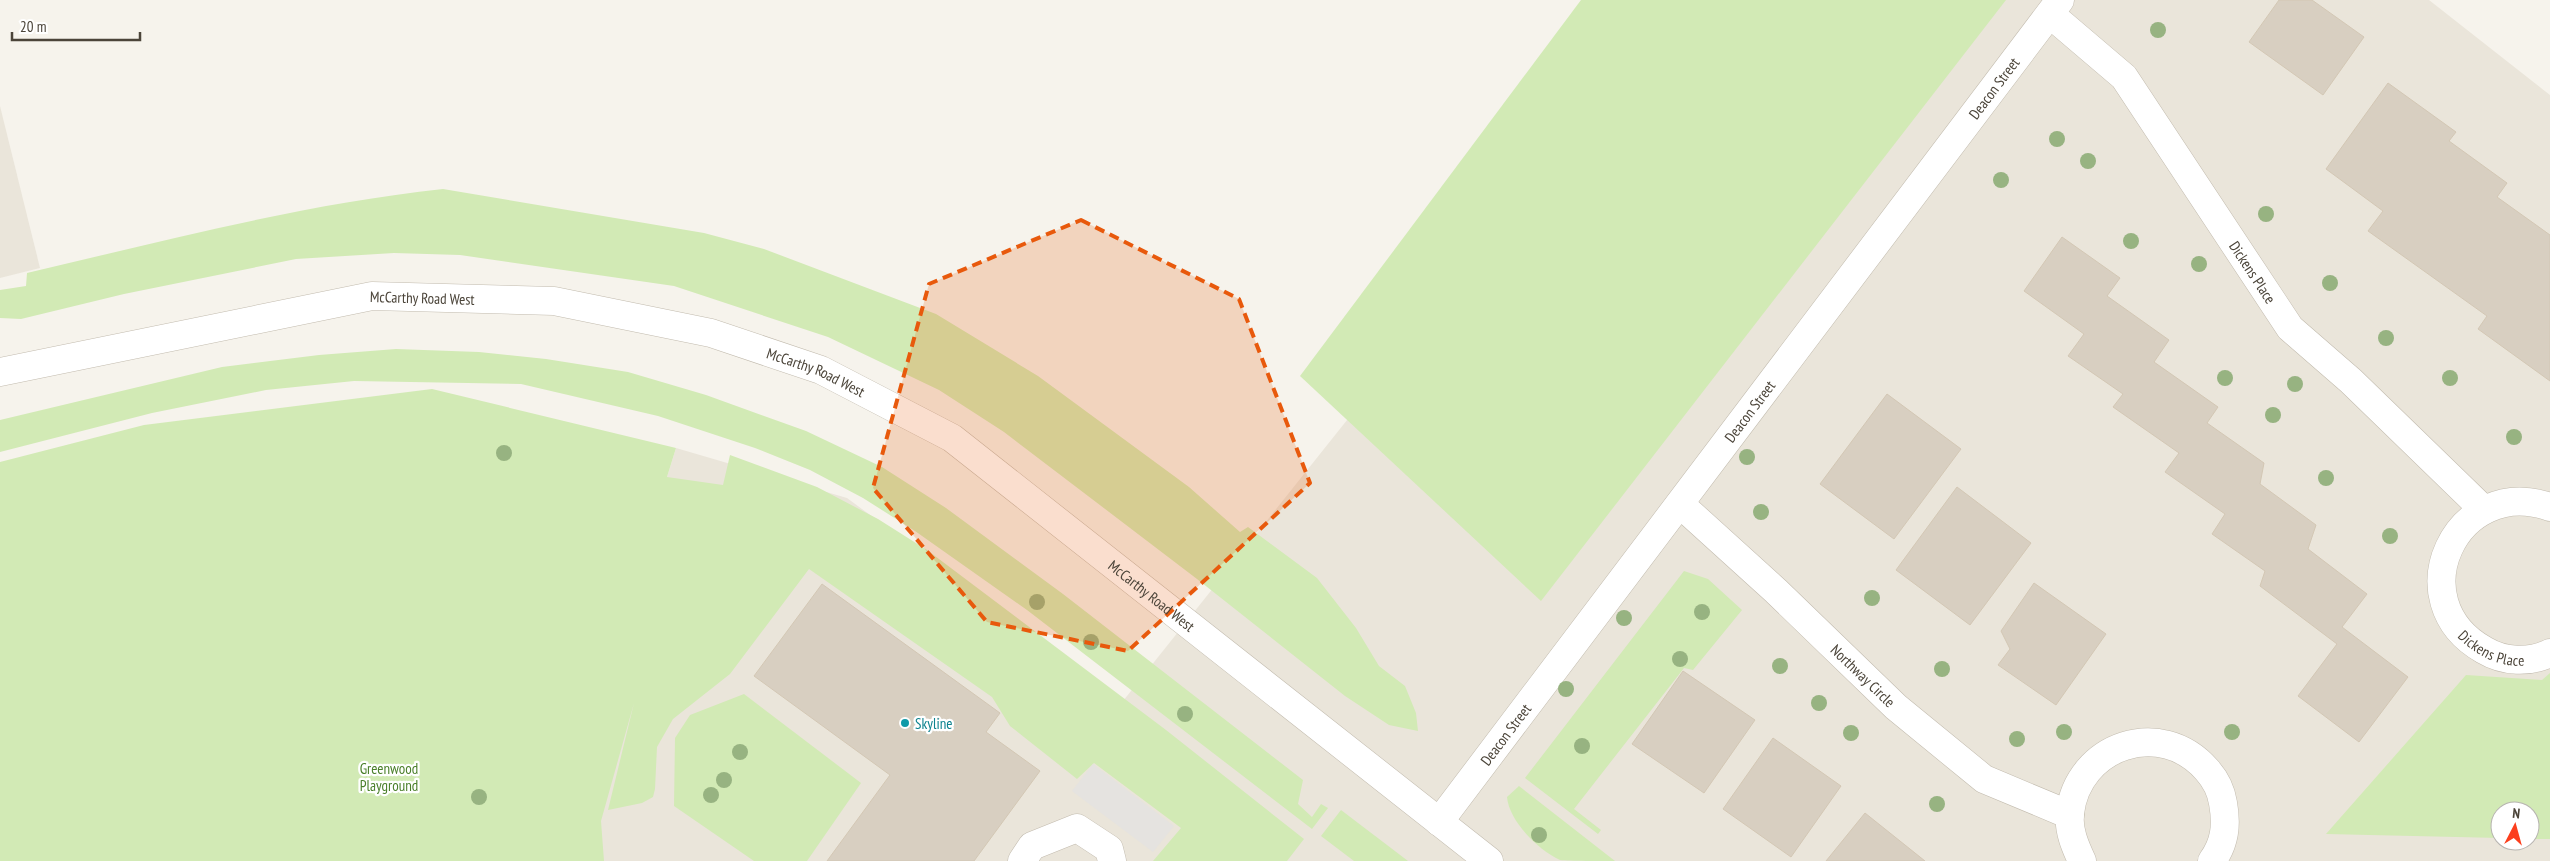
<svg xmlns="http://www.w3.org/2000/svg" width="2550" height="861" viewBox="0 0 2550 861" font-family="'PT Sans Narrow',sans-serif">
	<rect width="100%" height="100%" fill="#f6f3ec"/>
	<g fill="#eae5da" fill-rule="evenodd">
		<path d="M1682,0h747l121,95v766h-2002l128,-413 171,50 276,203zM2500,811h30v30h-30z"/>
		<path d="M0,106l40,162 -40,10z"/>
	</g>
	<g fill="#d2eab5">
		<path d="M1581,0h425l-465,601 -241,-225z"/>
		<path d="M443,189l261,44 60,16 172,65 102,62 151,111 51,45 8,-5 69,51 39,50 23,38 26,20 11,27 2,18 -29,-6 -44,-29 -148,-117 -193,-147 -65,-42 -111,-53 -154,-51 -214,-31 -66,-2 -98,6 -172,35 -103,25 -21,-1v-28l26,-4 1,-13c137,-32 276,-69 416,-84z"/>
		<path d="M396,349l83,3 67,7 82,13 78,23 100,36 76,36 64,41 117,86 240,186 -5,24 14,13 9,-13 7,4 -16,21 -285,-219 -112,-79 -52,-33 -53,-28 -55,-22 -97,-32 -137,-32 -167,-3 -88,9 -114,23 -152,39v-32l222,-53 97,-12z"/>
		<path d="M432,389l244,59 -9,29 56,8 7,-30 87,32 61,32 49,31 239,180 138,109 -17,22h-134l28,-33 -87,-65 -17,16 -67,-53 -18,-29 -183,-128 -79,105 -57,45 -16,28 -2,42 -2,8 -11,6 -34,7 26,-107 -33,118 3,40h-604v-399l144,-37z"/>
		<path d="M1684,571l24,8 34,31 -49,60 -9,-2 -110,141 27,21 -3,4 -73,-56z"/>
		<path d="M2550,673v166h-20v-28h-30v27l-174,-4 140,-159 76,5z"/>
		<path d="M744,694l117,89 -54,78h-53l-80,-55 1,-68 15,-23z"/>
		<path d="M1519,786l96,75c-13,0 -46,0 -55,-1 -22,-10 -51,-39 -53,-63z"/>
		<path d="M1341,810l67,51h-54l-33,-25z"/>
	</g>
	<path fill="#e5e3e0" d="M1093,764l81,62 -21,26 -81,-61z"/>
	<g fill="#d8cfc1" stroke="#d3c7b4">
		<path d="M2279,0h33l52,37 -41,58 -74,-53z"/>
		<path d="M2388,83l68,49 -7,9 58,42 -10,14 53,38v146l-72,-52 9,-13 -119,-85 15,-20 -57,-42z"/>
		<path d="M2062,237l58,41 -13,18 62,44 -15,22 64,45 -11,16 57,40 -4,21 56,41 -8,24 59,45 -25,33 66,50 -49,65 -61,-46 39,-52 -77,-58 5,-15 -53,-37 13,-20 -60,-42 14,-19 -66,-46 10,-13 -55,-38 16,-22 -60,-43z"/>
		<path d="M1887,394l74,55 -67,90 -74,-55z"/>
		<path d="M1957,487l74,56 -61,82 -74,-55z"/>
		<path d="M2034,583l72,51 -50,71 -58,-40 12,-16 -9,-18z"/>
		<path d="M822,584l178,129 -14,19 54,39 -66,90h-147l63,-86 -136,-99z"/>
		<path d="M1683,671l72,49 -51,73 -72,-49z"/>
		<path d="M1773,738l68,48 -50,71 -68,-48z"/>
		<path d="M1865,813l60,48h-99z"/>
	</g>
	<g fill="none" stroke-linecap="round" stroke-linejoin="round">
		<defs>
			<g id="minor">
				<path id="s1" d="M2050,14l74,63 166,251 61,53 133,129"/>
				<path id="s2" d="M0,372l372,-76 182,5 157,32 110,37 131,68 537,423"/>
				<path id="s3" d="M1680,504l96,87 120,116 88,72 86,36"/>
				<path id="s4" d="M2550,507c-94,-33 -153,94 -66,143 20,12 45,13 66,3"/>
				<path id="s5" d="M1439,822l621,-822"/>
				<path d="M1022,861l10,-15 45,-18 32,21 3,12"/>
				<path d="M2082,861c-7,-15 -14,-31 -12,-48 8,-68 91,-96 137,-43 9,10 14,20 16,33 4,22 2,40 -11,58"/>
			</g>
		</defs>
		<use href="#minor" stroke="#c2bbae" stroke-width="29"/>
		<use href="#minor" stroke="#fff" stroke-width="28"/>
	</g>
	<g fill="#97b381">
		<circle cx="2158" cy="30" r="8"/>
		<circle cx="2057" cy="139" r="8"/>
		<circle cx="2088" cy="161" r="8"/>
		<circle cx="2001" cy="180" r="8"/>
		<circle cx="2266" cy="214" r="8"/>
		<circle cx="2131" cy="241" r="8"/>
		<circle cx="2199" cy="264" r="8"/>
		<circle cx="2330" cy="283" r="8"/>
		<circle cx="2386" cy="338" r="8"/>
		<circle cx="2225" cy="378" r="8"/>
		<circle cx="2450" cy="378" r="8"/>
		<circle cx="2295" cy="384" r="8"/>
		<circle cx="2273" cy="415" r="8"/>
		<circle cx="2514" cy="437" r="8"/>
		<circle cx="504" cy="453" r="8"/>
		<circle cx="1747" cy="457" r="8"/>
		<circle cx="2326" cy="478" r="8"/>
		<circle cx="1761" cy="512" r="8"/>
		<circle cx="2390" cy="536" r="8"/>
		<circle cx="1872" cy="598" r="8"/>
		<circle cx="1037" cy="602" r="8"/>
		<circle cx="1702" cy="612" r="8"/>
		<circle cx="1624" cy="618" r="8"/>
		<circle cx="1091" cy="642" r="8"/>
		<circle cx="1680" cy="659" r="8"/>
		<circle cx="1780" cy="666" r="8"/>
		<circle cx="1942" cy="669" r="8"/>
		<circle cx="1566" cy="689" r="8"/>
		<circle cx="1819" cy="703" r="8"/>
		<circle cx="1185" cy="714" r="8"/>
		<circle cx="2064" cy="732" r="8"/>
		<circle cx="2232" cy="732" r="8"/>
		<circle cx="1851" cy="733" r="8"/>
		<circle cx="2017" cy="739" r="8"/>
		<circle cx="1582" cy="746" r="8"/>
		<circle cx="740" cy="752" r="8"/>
		<circle cx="724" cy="780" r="8"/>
		<circle cx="711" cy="795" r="8"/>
		<circle cx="479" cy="797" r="8"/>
		<circle cx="1937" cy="804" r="8"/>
		<circle cx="1539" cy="835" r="8"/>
	</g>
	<path fill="#e8590c" fill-opacity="0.2" stroke="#e8590c" stroke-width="4" stroke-dasharray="10 6" stroke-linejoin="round" d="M1081,220l158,79 71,184 -182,168 -141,-29 -114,-134 56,-204z"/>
	<circle fill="#0f9aa8" stroke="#fff" stroke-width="2" cx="905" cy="723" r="5"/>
	<g text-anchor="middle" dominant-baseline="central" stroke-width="4.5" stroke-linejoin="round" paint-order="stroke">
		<g font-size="15" fill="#4b4439" stroke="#fff">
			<text stroke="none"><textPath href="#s5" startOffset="920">Deacon Street</textPath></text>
			<text stroke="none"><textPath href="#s1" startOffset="331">Dickens Place</textPath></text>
			<text stroke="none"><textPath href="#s2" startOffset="430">McCarthy Road West</textPath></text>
			<text stroke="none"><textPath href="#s2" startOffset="834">McCarthy Road West</textPath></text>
			<text stroke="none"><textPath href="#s5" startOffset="515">Deacon Street</textPath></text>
			<text stroke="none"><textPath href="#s2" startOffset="1240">McCarthy Road West</textPath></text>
			<text stroke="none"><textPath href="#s4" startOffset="246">Dickens Place</textPath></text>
			<text stroke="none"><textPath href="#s3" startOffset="251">Northway Circle</textPath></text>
			<text stroke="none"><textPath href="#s5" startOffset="110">Deacon Street</textPath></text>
		</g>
		<g font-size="15" fill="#0d838f" stroke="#fff" text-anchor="start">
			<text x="915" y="723">Skyline</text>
		</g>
		<g font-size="15" fill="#4a7f2a" stroke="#fff">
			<text x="389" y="768">Greenwood<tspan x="389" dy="17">Playground</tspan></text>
		</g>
	</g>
	<g transform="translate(2515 826) rotate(6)"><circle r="24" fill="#ffffff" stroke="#b7b4b0"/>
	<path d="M0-4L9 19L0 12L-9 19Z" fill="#fc3f1d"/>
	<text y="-8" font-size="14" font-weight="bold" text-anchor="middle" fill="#4b4439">N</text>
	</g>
	<path d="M12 32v8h128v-8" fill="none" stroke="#4b4439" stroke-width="2.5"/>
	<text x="20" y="32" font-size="15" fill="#4b4439" stroke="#ffffff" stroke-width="4" paint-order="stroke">20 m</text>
</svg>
